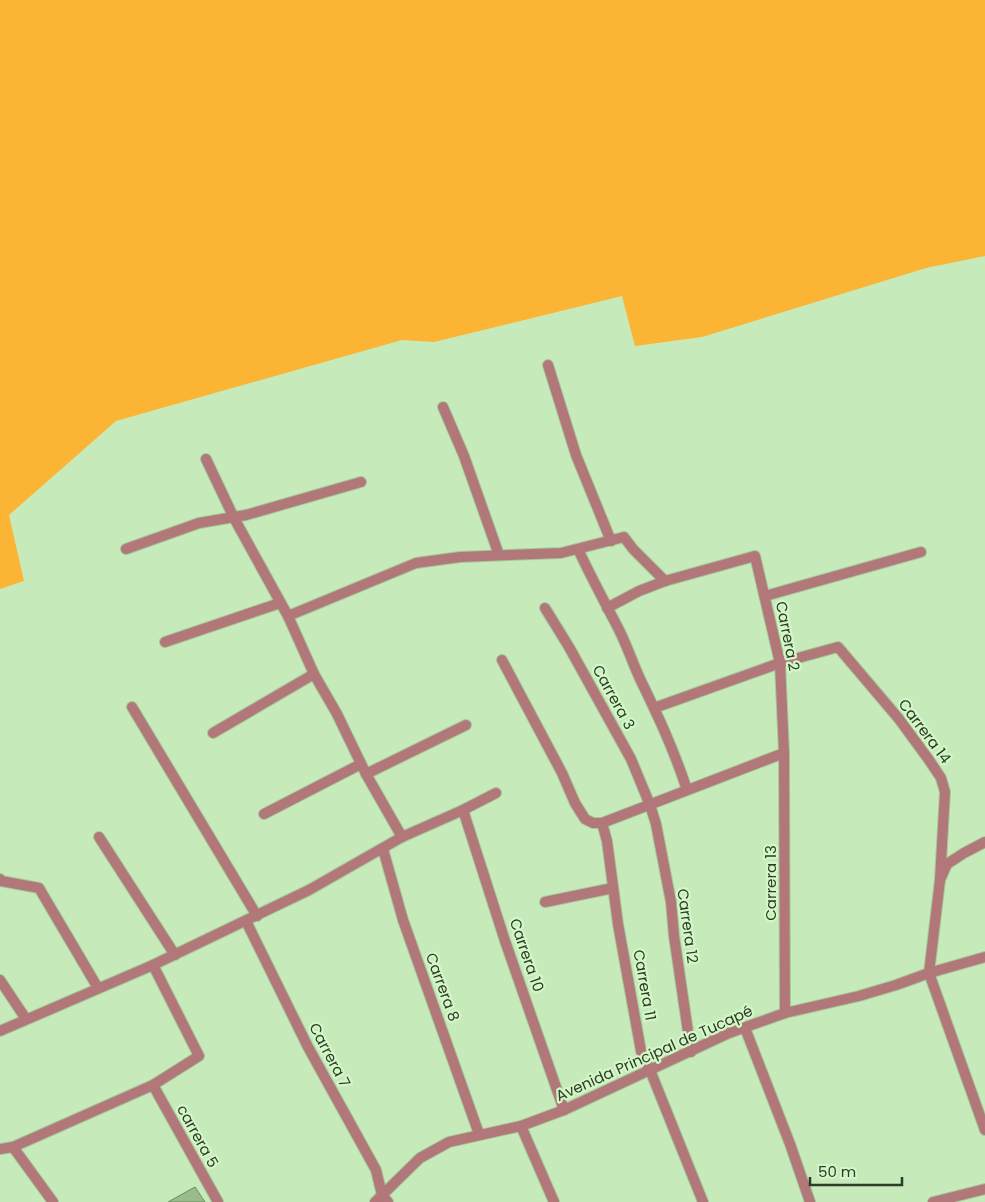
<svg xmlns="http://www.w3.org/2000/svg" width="985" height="1202" viewBox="0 0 985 1202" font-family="Poppins,sans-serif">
	<rect width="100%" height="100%" fill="#c6eaba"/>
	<path fill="#fbb434" d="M0,0h985v256l-59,12 -224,69 -67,9 -13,-50 -188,46 -32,-2 -286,81 -107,94 15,66 -24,8z"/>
	<path fill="#9abc8d" stroke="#6c8c60" d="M195,1187l10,15h-37z"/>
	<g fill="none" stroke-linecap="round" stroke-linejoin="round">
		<defs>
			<g id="minor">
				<path d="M548,365l28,90 35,86"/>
				<path d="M443,407l21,49 35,99"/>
				<path d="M206,459l28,59 54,98 26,58 23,40 29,60 36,63"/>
				<path d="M126,549l73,-26 47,-8 115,-33"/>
				<path d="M578,549c12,26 25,50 38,75 10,18 16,38 25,57 18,37 33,69 46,109"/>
				<path d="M765,596l156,-44"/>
				<path d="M545,608l24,39 62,112 19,46 6,19 15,78 3,34 17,116"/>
				<path d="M607,608l32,-17 26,-10"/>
				<path d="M288,616l128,-53 44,-6 101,-4 63,-16 9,12 32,32 90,-25 25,107 4,90 1,260"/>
				<path d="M165,642l115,-39"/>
				<path d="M502,660l60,113 13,30 10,16 8,4h9l182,-70"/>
				<path d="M132,707l125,209"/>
				<path d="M654,708l126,-45 58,-16 61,72 30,41 12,18 4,14 -5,88"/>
				<path d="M213,733l101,-59"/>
				<path d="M366,774l100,-49"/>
				<path d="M463,810l42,131 59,169"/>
				<path d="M264,814l97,-50"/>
				<path d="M602,823l5,18 11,83 23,127 9,19 53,132"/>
				<path d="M99,837l76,118"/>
				<path d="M985,842l-21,11 -17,11 -7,16 -11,93 56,157"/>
				<path d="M383,849l20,71 76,214"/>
				<path d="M0,879l1,2 38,7 59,100"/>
				<path d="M545,902l68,-14"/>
				<path d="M246,921l62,126 68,123 6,25 6,7"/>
				<path d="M0,980l26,39"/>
				<path d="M745,1028l45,116 20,58"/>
				<path d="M0,1031l153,-66 156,-75 93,-53 61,-27 33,-17"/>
				<path d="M153,1085l65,117"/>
				<path d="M521,1126l33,76"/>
				<path d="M13,1147l40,55"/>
				<path d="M0,1149l13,-2 140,-62 46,-29 -46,-91"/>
				<path d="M375,1202l45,-44 29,-16 72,-16 43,-16 165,-77 56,-20 74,-17 37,-11 33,-12 56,-16"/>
				<path d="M933,1202l52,-13"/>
			</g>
		</defs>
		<use href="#minor" stroke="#a7c79d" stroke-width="12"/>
		<use href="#minor" stroke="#b27879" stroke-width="10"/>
	</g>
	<g text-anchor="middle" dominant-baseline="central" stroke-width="4.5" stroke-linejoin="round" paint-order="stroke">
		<g font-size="15" fill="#2d3b28" stroke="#d3f7c6">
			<text transform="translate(788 636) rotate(79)">Carrera 2</text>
			<text transform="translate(614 697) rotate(61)">Carrera 3</text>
			<text transform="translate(925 731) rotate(53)">Carrera 14</text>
			<text transform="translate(770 883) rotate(-90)">Carrera 13</text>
			<text transform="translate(688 926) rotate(82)">Carrera 12</text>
			<text transform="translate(527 955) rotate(71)">Carrera 10</text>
			<text transform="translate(645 985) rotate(80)">Carrera 11</text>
			<text transform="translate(443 987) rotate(70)">Carrera 8</text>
			<text transform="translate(654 1053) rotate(-24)">Avenida Principal de Tucapé</text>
			<text transform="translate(330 1055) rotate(62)">Carrera 7</text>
			<text transform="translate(198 1136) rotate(61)">carrera 5</text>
		</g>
	</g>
	<path d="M810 1177v8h92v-8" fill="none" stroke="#2d3b28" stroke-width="2.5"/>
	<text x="818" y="1177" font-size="15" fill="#2d3b28" stroke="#d3f7c6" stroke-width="4" paint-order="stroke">50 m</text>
</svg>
